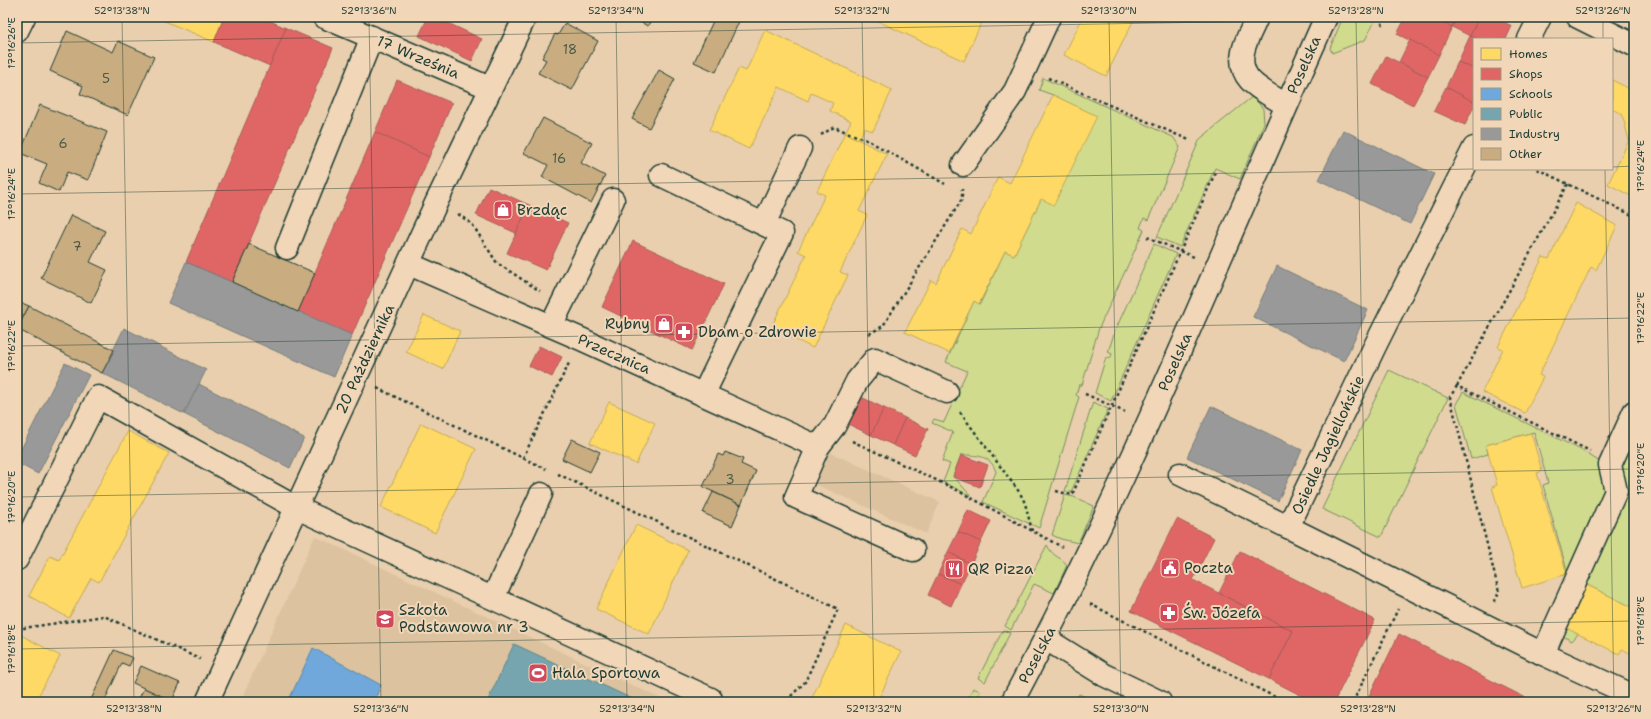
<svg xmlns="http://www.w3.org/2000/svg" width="1651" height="719" viewBox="0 0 1651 719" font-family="'Shantell Sans',sans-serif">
	<rect width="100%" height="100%" fill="#eacfae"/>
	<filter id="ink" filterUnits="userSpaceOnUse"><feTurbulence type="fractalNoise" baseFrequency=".025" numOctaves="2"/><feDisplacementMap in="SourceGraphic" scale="8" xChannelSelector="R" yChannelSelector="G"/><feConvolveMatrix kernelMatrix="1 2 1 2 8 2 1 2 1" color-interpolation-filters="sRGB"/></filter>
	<g filter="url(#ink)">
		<g fill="#dcc29e">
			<path d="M818,447l122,55 -14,32 -122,-55z"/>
			<path d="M315,536l353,166h-428z"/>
		</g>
		<g fill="#d0db8e" stroke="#788c61">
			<path d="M1343,17h30l1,6 -9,17 -33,13 -2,-5z"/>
			<path d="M1043,78l130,59 7,10 -32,73 -4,-2 -4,10 4,2 -45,98 -17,57h-3l-3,10 3,2 -40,131 -56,-26 13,-30c-5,-17 -20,-17 -35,-17l-8,21 18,20 -28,-14 7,-18 -8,-3 11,-29 -21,-9 2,-4 10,3 23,-51 -21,-9 28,-61 6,3 25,-53 9,4 27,-56 55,-83 -43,-21 -14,-5z"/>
			<path d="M1253,96l10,13 1,14 -24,56 -25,-11 -35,79 -23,-10 43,-98z"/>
			<path d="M1154,244l22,10 -65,147 -16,-8 11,-36 4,2 2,-5 -4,-2 7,-21z"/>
			<path d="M1389,370l59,28 -67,139 -59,-28z"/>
			<path d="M1463,392l118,58 19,12 8,26 -40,86 -25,-89 5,-2 -14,-51 -48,13 2,9 -17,5 -15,-55z"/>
			<path d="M1093,402l15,7 -37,83 -6,-1z"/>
			<path d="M1634,428v180l-47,-23 -21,42 13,6 -7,8 -13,-7 58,-166z"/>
			<path d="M1065,495l9,2 20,9 -16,37 -17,-4 -9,-4z"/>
			<path d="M1047,545c7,14 14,11 20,20l-13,28 -20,-9 -23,46 -6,-4z"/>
			<path d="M1003,630l7,3 -25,49 -7,-4z"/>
			<path d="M973,688l7,3 -5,11h-9z"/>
			<path d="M1079,694l17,8h-22z"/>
		</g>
		<g fill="#ffd966" stroke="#bcaa57">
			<path d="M161,17h63l-10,25 -54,-23z"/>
			<path d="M869,17h115l-20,44z"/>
			<path d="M1083,17h52l-29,59 -42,-21z"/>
			<path d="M765,30l127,60 -19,41 -9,-3 -5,12 -14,-7 6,-12 -21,-10 3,-8 -22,-10 -3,8 -29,-14 -30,62 -40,-19 30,-62 7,3z"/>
			<path d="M1612,80l22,11v49h-5l-7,-26 -10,-5z"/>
			<path d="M1053,95l44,21 -43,89 -13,-6 -27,56 -9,-4 -26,53 -5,-3 -25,52 -44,-21 26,-52 5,3 26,-54 9,5 27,-57 12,6z"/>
			<path d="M845,133l42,21 -28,57 8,4 -27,57 8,3 -35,73 -42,-20 35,-73 -8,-4 27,-56 -8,-4z"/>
			<path d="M1629,140h5v49l-3,7 -23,-12z"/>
			<path d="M1576,203l41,23 -21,44 -5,-3 -52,108 4,2 -18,36 -43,-21 21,-43 -5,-2 45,-90 6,2z"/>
			<path d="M424,315l36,16 -17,38 -37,-17z"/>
			<path d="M609,402l46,21 -19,41 -46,-21z"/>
			<path d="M421,423l55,26 -41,84 -54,-26z"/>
			<path d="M128,431l41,22 -70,129 -8,-4 -22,40 -40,-22 21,-40 9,4z"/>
			<path d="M1531,433l11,38 -5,2 30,101 -45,14 -30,-101 5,-2 -11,-40z"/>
			<path d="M636,525l52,25 -39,84 -53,-25z"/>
			<path d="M1587,585l47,23v47l-12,-6 -3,5 -53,-26z"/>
			<path d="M846,625l55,27 -24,50h-67z"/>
			<path d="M19,634l41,22 -25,46h-18v-64z"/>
		</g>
		<g fill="#e06666" stroke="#a65a57">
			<path d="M224,17h37l25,11 -16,38 -56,-24z"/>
			<path d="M428,17h7l47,22 -10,22 -53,-25z"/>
			<path d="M1406,17h25l21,10 -13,28 -42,-21z"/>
			<path d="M1431,17h26l-5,10z"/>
			<path d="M1457,17h22l-9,19 -18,-9z"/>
			<path d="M1479,17h14l19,9 -6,13h-28l-8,-3z"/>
			<path d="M286,28l47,20 -101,234 -46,-20z"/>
			<path d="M1470,36l8,3h-4v30l-16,-7z"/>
			<path d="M1410,40l29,15 -11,22 -29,-15z"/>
			<path d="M1386,56l42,21 -15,28 -41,-21z"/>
			<path d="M1458,62l16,7v33l-28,-15z"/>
			<path d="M397,80l55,23 -23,54 -54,-25z"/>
			<path d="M1446,87l28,15v4l-9,19 -31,-14z"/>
			<path d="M375,132l54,25 -77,178 -54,-23z"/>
			<path d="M489,187l40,18 -13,28 -40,-18z"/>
			<path d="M529,205l39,18 -22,47 -39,-17z"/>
			<path d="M633,241l91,43 -32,66 -90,-43z"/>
			<path d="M539,346l23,11 -10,20 -23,-11z"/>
			<path d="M861,397l23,11 -13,27 -23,-11z"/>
			<path d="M884,408l21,10 -12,27 -22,-10z"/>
			<path d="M905,418l23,11 -13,26 -22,-10z"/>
			<path d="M961,455l27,10 -8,22 -27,-10z"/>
			<path d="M968,510l23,11 -10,21 -23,-10z"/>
			<path d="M1177,519l37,19 -21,42 100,51 -24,48 -138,-68z"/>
			<path d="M958,532l23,10 -10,22 -23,-12z"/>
			<path d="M1240,551l135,69 -41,82h-20l-45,-23 24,-48 -74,-38z"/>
			<path d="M948,552l23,12 -10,20 -23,-10z"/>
			<path d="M938,574l23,10 -10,22 -23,-11z"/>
			<path d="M1399,634l131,66 -2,2h-162z"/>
		</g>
		<path fill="#6fa8dc" stroke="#5788aa" d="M313,648l68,37 -7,17h-86z"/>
		<path fill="#76a5af" stroke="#5c868a" d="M514,644l125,58h-152z"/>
		<g fill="#999" stroke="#747d7b">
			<path d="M1343,130l91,44 -24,50 -91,-44z"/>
			<path d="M186,262l166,73 -18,42 -166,-74z"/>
			<path d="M1277,266l91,44 -24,51 -91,-44z"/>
			<path d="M124,328l82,42 -22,44 -82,-41z"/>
			<path d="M65,363l24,12 -51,99 -21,-11v-6z"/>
			<path d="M199,384l105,54 -14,30 -106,-54z"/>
			<path d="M1211,406l91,44 -24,51 -91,-44z"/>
		</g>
		<g fill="#c9ad81" stroke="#1f3d34">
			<path d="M630,17h22l-4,9z"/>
			<path d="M715,17h26l-25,55 -22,-10z"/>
			<path d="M565,23l33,18 -26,49 -34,-17 8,-13 -4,-2 13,-24 3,1z"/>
			<path d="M67,31l46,21 5,-11 36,16 -26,58 -48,-21 3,-8 -33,-15z"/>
			<path d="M659,70l16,9 -26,49 -17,-9z"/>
			<path d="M40,105l67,27 -19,48 -21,-8 -8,20 -20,-9 8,-19 -27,-11z"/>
			<path d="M543,118l49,25 -11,20 24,13 -14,27 -49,-26 6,-12 -24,-12z"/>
			<path d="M71,215l34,16 -15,31 17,8 -16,33 -50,-25z"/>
			<path d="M249,244l66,29 -17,39 -66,-30z"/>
			<path d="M17,301l12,5 -12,23z"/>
			<path d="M29,306l85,44 -12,23 -85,-44z"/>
			<path d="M572,439l28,13 -10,20 -28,-13z"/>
			<path d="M725,452l18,7 -2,5 15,7 -15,34 -38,-18 15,-33 5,2z"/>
			<path d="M713,492l28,13 -9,21 -29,-13z"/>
			<path d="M114,650l19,8 -4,8 -7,-3 -18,39h-14z"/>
			<path d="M141,666l39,17 -8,18 -39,-18z"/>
			<path d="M144,688l28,13 -1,1h-34z"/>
		</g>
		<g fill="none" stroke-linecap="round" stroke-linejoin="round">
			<defs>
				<g id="minor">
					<path d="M324,17l166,71"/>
					<path d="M1257,17c-4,11 -12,23 -14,35 -6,30 22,39 43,53"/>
					<path d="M1578,17l56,28"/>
					<path d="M17,31l7,-14"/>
					<path d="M1529,39l11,-22"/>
					<path d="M1474,148l-99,198 -87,181 255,127 91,42"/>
					<path d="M963,165l52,-74 34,-74"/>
					<path d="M661,175l121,58 -79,162"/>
					<path d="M764,224l36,-76"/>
					<path d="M287,248l85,-211"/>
					<path d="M409,264l172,75 237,108"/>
					<path d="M551,326l62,-126"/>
					<path d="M1180,474l108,53"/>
					<path d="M913,550l-117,-53 22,-50 17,-22 22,-44 18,-22 72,33"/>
					<path d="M17,559l81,-162 199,111 414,191"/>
					<path d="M493,598l48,-104"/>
					<path d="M1046,639l58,36 56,27"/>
					<path d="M1543,654l73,-163 -6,-26 24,-53"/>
					<path d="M207,702l230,-501 88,-184"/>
					<path d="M1012,702c119,-222 211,-456 314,-685"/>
				</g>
			</defs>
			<use href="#minor" stroke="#1f3d34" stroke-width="25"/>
			<g stroke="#1f3d34" stroke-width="2.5" stroke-dasharray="3 3" stroke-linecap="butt">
				<path d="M1379,17l4,8"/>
				<path d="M1048,78l141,62"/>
				<path d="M821,135l13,-8 35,14 76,43"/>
				<path d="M1537,169l97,47"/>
				<path d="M1568,184l-111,202 133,65"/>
				<path d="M458,214l14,10 25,39 43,28"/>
				<path d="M1147,237l47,20"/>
				<path d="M869,334l14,-8 79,-127v-10"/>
				<path d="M1457,386l-7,11 49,195 -5,11"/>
				<path d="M377,388l169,81"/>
				<path d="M1085,394l40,18"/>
				<path d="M960,412l60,81 5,10 7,28"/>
				<path d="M852,441l101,47 109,59"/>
				<path d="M523,458l47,-97"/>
				<path d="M558,474l280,135 -33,73 -20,20"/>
				<path d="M1056,491l16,4 144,-324"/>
				<path d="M1090,604l185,93 -2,5"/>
				<path d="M17,629l87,-13 96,43"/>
				<path d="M1353,702l45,-93"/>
			</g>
			<use href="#minor" stroke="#f1d6b8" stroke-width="22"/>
		</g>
	</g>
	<path fill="none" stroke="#1f3d34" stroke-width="1" stroke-opacity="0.45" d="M122,17l12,685M369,17l12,685M616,17l11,685M862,17l12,685M1109,17l12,685M1356,17l12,685M1603,17v22M17,43l1484,-26M1612,167l22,-1M1605,169l9,533M17,194l1457,-25M17,346l1617,-28M17,497l1617,-28M17,649l1617,-28"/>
	<defs>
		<symbol id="shop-square" viewBox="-11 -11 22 22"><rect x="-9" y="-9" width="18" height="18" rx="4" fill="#d1495b" stroke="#f1d6b8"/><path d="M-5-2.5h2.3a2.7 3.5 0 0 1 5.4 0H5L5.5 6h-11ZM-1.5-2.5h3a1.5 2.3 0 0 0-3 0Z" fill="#fff"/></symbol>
		<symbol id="pharmacy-square" viewBox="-11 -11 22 22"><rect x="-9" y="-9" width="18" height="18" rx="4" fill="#d1495b" stroke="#f1d6b8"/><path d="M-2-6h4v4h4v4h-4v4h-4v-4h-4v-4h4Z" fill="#fff"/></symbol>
		<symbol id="civic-square" viewBox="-11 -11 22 22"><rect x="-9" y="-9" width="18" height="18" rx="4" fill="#d1495b" stroke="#f1d6b8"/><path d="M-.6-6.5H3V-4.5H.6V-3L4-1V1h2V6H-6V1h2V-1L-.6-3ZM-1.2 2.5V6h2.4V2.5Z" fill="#fff"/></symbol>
		<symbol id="restaurant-square" viewBox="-11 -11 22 22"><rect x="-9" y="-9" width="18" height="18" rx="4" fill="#d1495b" stroke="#f1d6b8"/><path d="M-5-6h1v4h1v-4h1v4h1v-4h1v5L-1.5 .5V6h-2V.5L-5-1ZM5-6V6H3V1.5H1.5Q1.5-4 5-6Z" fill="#fff"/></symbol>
		<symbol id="school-square" viewBox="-11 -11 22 22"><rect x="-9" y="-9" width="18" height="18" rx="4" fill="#d1495b" stroke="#f1d6b8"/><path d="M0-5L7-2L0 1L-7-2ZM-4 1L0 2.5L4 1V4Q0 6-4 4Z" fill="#fff"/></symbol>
		<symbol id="stadium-square" viewBox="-11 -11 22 22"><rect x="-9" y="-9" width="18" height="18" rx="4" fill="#d1495b" stroke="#f1d6b8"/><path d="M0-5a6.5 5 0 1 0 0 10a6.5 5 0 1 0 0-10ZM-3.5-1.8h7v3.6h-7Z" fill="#fff"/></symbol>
	</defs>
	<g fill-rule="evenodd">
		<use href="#shop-square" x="492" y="199" width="22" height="22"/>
		<use href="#shop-square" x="653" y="313" width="22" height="22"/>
		<use href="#pharmacy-square" x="673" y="321" width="22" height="22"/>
		<use href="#civic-square" x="1159" y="557" width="22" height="22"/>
		<use href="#restaurant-square" x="943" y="558" width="22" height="22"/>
		<use href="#pharmacy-square" x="1158" y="602" width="22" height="22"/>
		<use href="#school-square" x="374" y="608" width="22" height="22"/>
		<use href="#stadium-square" x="527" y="662" width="22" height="22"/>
	</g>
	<g text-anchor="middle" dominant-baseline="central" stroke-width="4" stroke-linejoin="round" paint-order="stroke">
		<g font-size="13" fill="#4a5947">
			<text x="570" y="49">18</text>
			<text x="106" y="78">5</text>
			<text x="63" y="143">6</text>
			<text x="559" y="158">16</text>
			<text x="77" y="246">7</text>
			<text x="730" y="479">3</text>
		</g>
		<g font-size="15" fill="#1f3d34" stroke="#f1d6b8">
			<text transform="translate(418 57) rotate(23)">17 Września</text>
			<text transform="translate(1304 65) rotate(-66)">Poselska</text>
			<text transform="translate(614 354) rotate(24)">Przecznica</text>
			<text transform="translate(365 359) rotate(-65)">20 Października</text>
			<text transform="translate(1175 362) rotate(-66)">Poselska</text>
			<text transform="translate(1328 445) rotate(-65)">Osiedle Jagiellońskie</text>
			<text transform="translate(1037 655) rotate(-62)">Poselska</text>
		</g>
		<g font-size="15" fill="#1f3d34" stroke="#f1d6b8" text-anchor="start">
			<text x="517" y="210">Brzdąc</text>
			<text x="650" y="324" text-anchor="end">Rybny</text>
			<text x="698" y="332">Dbam o Zdrowie</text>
			<text x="1184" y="568">Poczta</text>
			<text x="968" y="569">QR Pizza</text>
			<text x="399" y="610">Szkoła<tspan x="399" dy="17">Podstawowa nr 3</tspan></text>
			<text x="1183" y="613">Św. Józefa</text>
			<text x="552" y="673">Hala Sportowa</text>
		</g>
	</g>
	<rect width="1651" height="719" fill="none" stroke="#f1d6b8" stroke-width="44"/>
	<rect x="1473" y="38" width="140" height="132" fill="#f1d6b8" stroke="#9d9983"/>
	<rect x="1481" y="48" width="20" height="12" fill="#ffd966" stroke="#9d9983"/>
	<text x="1509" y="58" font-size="12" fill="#1f3d34">Homes</text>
	<rect x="1481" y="68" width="20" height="12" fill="#e06666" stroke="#9d9983"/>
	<text x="1509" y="78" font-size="12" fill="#1f3d34">Shops</text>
	<rect x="1481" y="88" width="20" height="12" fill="#6fa8dc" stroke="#9d9983"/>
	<text x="1509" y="98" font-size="12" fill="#1f3d34">Schools</text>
	<rect x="1481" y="108" width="20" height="12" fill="#76a5af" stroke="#9d9983"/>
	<text x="1509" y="118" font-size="12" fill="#1f3d34">Public</text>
	<rect x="1481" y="128" width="20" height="12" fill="#999999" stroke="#9d9983"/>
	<text x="1509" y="138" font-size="12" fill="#1f3d34">Industry</text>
	<rect x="1481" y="148" width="20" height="12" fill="#c9ad81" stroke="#9d9983"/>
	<text x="1509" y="158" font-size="12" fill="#1f3d34">Other</text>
	<rect x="22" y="22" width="1607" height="675" fill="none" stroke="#1f3d34" stroke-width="1.5"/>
	<g font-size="10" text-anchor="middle" fill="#1f3d34">
		<text x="122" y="14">52°13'38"N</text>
		<text x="369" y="14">52°13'36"N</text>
		<text x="616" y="14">52°13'34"N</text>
		<text x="862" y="14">52°13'32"N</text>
		<text x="1109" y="14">52°13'30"N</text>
		<text x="1356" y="14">52°13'28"N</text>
		<text x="1603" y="14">52°13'26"N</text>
		<text transform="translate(11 43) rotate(-90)" y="4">17°16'26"E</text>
		<text transform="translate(1640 166) rotate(-90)" y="4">17°16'24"E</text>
		<text transform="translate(11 194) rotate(-90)" y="4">17°16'24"E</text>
		<text transform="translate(1640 318) rotate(-90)" y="4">17°16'22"E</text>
		<text transform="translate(11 346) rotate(-90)" y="4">17°16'22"E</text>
		<text transform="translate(1640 469) rotate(-90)" y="4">17°16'20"E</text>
		<text transform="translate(11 497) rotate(-90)" y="4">17°16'20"E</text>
		<text transform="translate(1640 621) rotate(-90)" y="4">17°16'18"E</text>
		<text transform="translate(11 649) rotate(-90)" y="4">17°16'18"E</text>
		<text x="134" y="712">52°13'38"N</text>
		<text x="381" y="712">52°13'36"N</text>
		<text x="627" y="712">52°13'34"N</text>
		<text x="874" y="712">52°13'32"N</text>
		<text x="1121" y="712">52°13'30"N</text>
		<text x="1368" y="712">52°13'28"N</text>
		<text x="1614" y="712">52°13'26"N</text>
	</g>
</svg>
